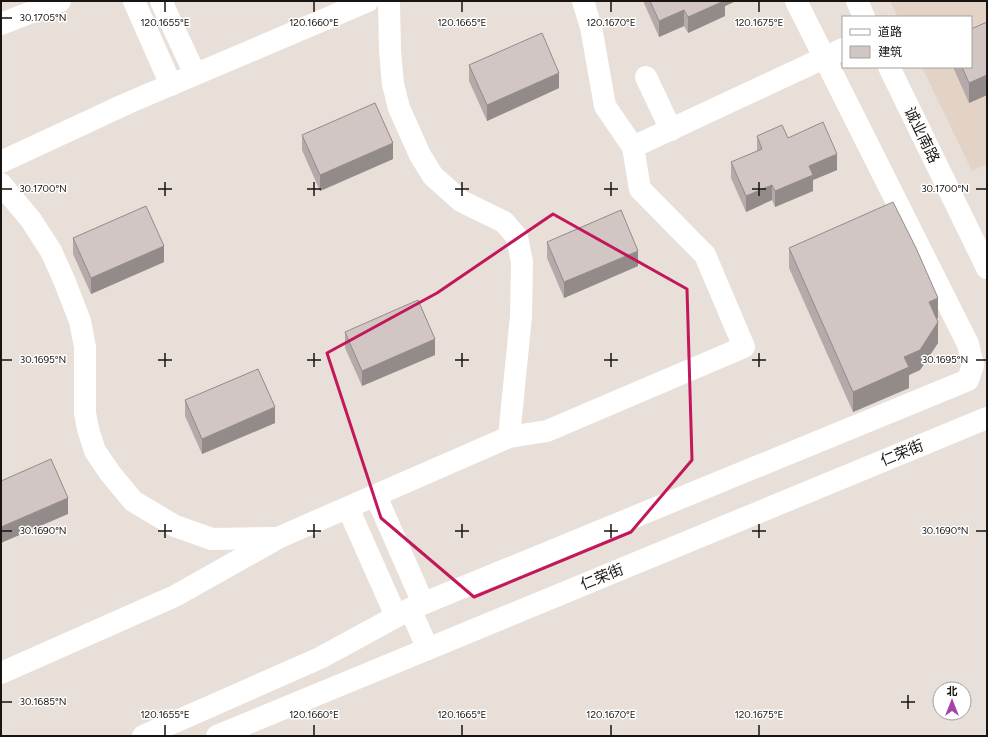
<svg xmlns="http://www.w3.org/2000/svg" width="988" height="737" viewBox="0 0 988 737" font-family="Figtree,'Noto Sans SC',sans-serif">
	<rect width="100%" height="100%" fill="#e8dfd8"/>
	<path fill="#e2d3c6" d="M890,1h97v163l-15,7 -50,-104h49v-50h-73z"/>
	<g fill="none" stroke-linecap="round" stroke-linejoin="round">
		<g stroke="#fff" stroke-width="22">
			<path d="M134,1l37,84"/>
			<path d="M161,1l34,73"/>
			<path d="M389,1l1,50 3,33 6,24 21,47 13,21 28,25 43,21 13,15 5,25 -1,54 -12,121"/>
			<path d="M857,1l7,16"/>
			<path d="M1,24l59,-23"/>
			<path d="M889,67l98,201"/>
			<path d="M646,77l25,53"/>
			<path d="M633,147l210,-98"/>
			<path d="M1,162l127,-59 240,-102"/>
			<path d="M1,184l30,36 20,31 13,29 16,41 5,26v66l3,16 7,22 15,22 23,28 42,25 37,13 64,-1"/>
			<path d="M376,496l47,107"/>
			<path d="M348,508l48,108"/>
			<path d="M410,609l18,40"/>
			<path d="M1,673l174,-77 105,-59 229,-100 38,-6 197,-84 -39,-92 -65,-66 -7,-42 -28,-41 -14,-79 -8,-26"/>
			<path d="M143,736l177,-78 90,-49 558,-229 5,-15 -5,-21 -172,-343"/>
			<path d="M217,736l770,-318"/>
		</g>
	</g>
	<g fill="#b5aaa9">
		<path d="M644,1h92l-11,5v10l-37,17 -4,-7 -25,11 -15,-34z"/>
		<path d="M987,22v73l-18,8 -16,-36h18z"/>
		<path d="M469,65l90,23 -72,33 -18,-40z"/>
		<path d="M302,135l91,24 -73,32 -18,-41z"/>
		<path d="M757,136l31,2 49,32 -24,10v11l-38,16 -3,-7 -26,12 -15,-34v-16l26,-11z"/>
		<path d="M73,238l91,24 -73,32 -18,-40z"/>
		<path d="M547,242l91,24 -74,32 -17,-40z"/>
		<path d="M789,248l149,70 -1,1 1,24 -18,27 -11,5v13l-56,24 -64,-144z"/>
		<path d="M345,332l90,23 -73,31 -17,-38z"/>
		<path d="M185,400l90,23 -73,31 -17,-38z"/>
	</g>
	<g fill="#938b89">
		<path d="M722,1h14l-11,5v10l-37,17v-16z"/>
		<path d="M684,10v16l-25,11v-16z"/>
		<path d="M559,73v15l-72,33v-16z"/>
		<path d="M987,75v20l-18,8v-20z"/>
		<path d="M393,143v16l-73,32v-16z"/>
		<path d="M837,154v16l-24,10v11l-38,16v-16l34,-25z"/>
		<path d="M772,185v15l-26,12v-16z"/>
		<path d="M164,246v16l-73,32v-16z"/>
		<path d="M638,251v15l-74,32v-16z"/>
		<path d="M938,298v20l-9,4v-20z"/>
		<path d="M938,322v21l-18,27 -11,5v13l-56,24v-20z"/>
		<path d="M435,339v16l-73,31v-15z"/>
		<path d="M275,407v16l-73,31v-15z"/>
		<path d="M68,498v16l-67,29v-16z"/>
	</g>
	<g fill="#d2c6c4" stroke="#938b89">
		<path d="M650,1h74l-36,16 -4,-7 -25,11z"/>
		<path d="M987,22v53l-18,8 -7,-16h9v-38z"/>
		<path d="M542,33l17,40 -72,32 -18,-40z"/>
		<path d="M375,103l18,40 -73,32 -18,-40z"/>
		<path d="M823,122l14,32 -28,12 4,9 -38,16 -3,-6 -26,11 -15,-34 31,-13 -5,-13 25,-11 6,13z"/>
		<path d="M893,202l23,46 22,50 -9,4 9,20 -18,28 -16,7 5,10 -56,25 -64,-144z"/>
		<path d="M146,206l18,40 -73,32 -18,-40z"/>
		<path d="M621,210l17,41 -74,31 -17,-40z"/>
		<path d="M418,300l17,39 -73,32 -17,-39z"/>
		<path d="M258,369l17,38 -73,32 -17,-39z"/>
		<path d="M51,459l17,39 -67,29v-46z"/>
	</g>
	<path fill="none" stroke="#c2185b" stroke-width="3" stroke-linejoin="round" d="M553,214l134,75 5,171 -61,72 -157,65 -93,-79 -54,-165 110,-60z"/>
	<path fill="none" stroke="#171411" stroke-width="1.5" d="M165,2v10M314,2v10M462,2v10M611,2v10M759,2v10M2,18h10M165,182v14M314,182v14M462,182v14M611,182v14M759,182v14M2,189h10M158,189h14M307,189h14M455,189h14M604,189h14M752,189h14M976,189h10M165,353v14M314,353v14M462,353v14M611,353v14M759,353v14M2,360h10M158,360h14M307,360h14M455,360h14M604,360h14M752,360h14M976,360h10M165,524v14M314,524v14M462,524v14M611,524v14M759,524v14M2,531h10M158,531h14M307,531h14M455,531h14M604,531h14M752,531h14M976,531h10M908,695v14M2,702h10M901,702h14M165,725v10M314,725v10M462,725v10M611,725v10M759,725v10"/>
	<g text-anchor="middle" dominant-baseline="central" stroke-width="3" stroke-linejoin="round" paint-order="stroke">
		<g font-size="15" fill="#171411" stroke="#fff">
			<text transform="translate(922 135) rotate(64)">诚业南路</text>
			<text transform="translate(902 453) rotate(-22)">仁荣街</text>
			<text transform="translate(602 577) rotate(-22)">仁荣街</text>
		</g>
	</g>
	<g font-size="10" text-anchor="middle" fill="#171411" stroke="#fff" stroke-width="3" stroke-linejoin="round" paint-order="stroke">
		<text x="43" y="21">30.1705°N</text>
		<text x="165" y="26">120.1655°E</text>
		<text x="314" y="26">120.1660°E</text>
		<text x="462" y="26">120.1665°E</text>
		<text x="611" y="26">120.1670°E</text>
		<text x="759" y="26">120.1675°E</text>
		<text x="43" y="192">30.1700°N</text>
		<text x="945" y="192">30.1700°N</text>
		<text x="43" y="363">30.1695°N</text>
		<text x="945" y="363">30.1695°N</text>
		<text x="43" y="534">30.1690°N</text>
		<text x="945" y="534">30.1690°N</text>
		<text x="43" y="705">30.1685°N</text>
		<text x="165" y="718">120.1655°E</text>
		<text x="314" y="718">120.1660°E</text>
		<text x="462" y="718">120.1665°E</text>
		<text x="611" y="718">120.1670°E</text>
		<text x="759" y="718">120.1675°E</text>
	</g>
	<rect width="988" height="737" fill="none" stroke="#171411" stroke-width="4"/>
	<rect x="842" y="16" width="130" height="52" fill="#ffffff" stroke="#a2a1a0"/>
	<rect x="850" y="29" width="20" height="6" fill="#ffffff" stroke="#a2a1a0"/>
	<text x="878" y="36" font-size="12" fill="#171411">道路</text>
	<rect x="850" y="46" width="20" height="12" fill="#d2c6c4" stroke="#a2a1a0"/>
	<text x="878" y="56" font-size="12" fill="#171411">建筑</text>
	<g transform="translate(952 701)"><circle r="19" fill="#ffffff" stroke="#a2a1a0"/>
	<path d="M0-3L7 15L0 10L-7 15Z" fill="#a444ac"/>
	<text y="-6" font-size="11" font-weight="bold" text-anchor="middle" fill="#171411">北</text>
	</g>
</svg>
